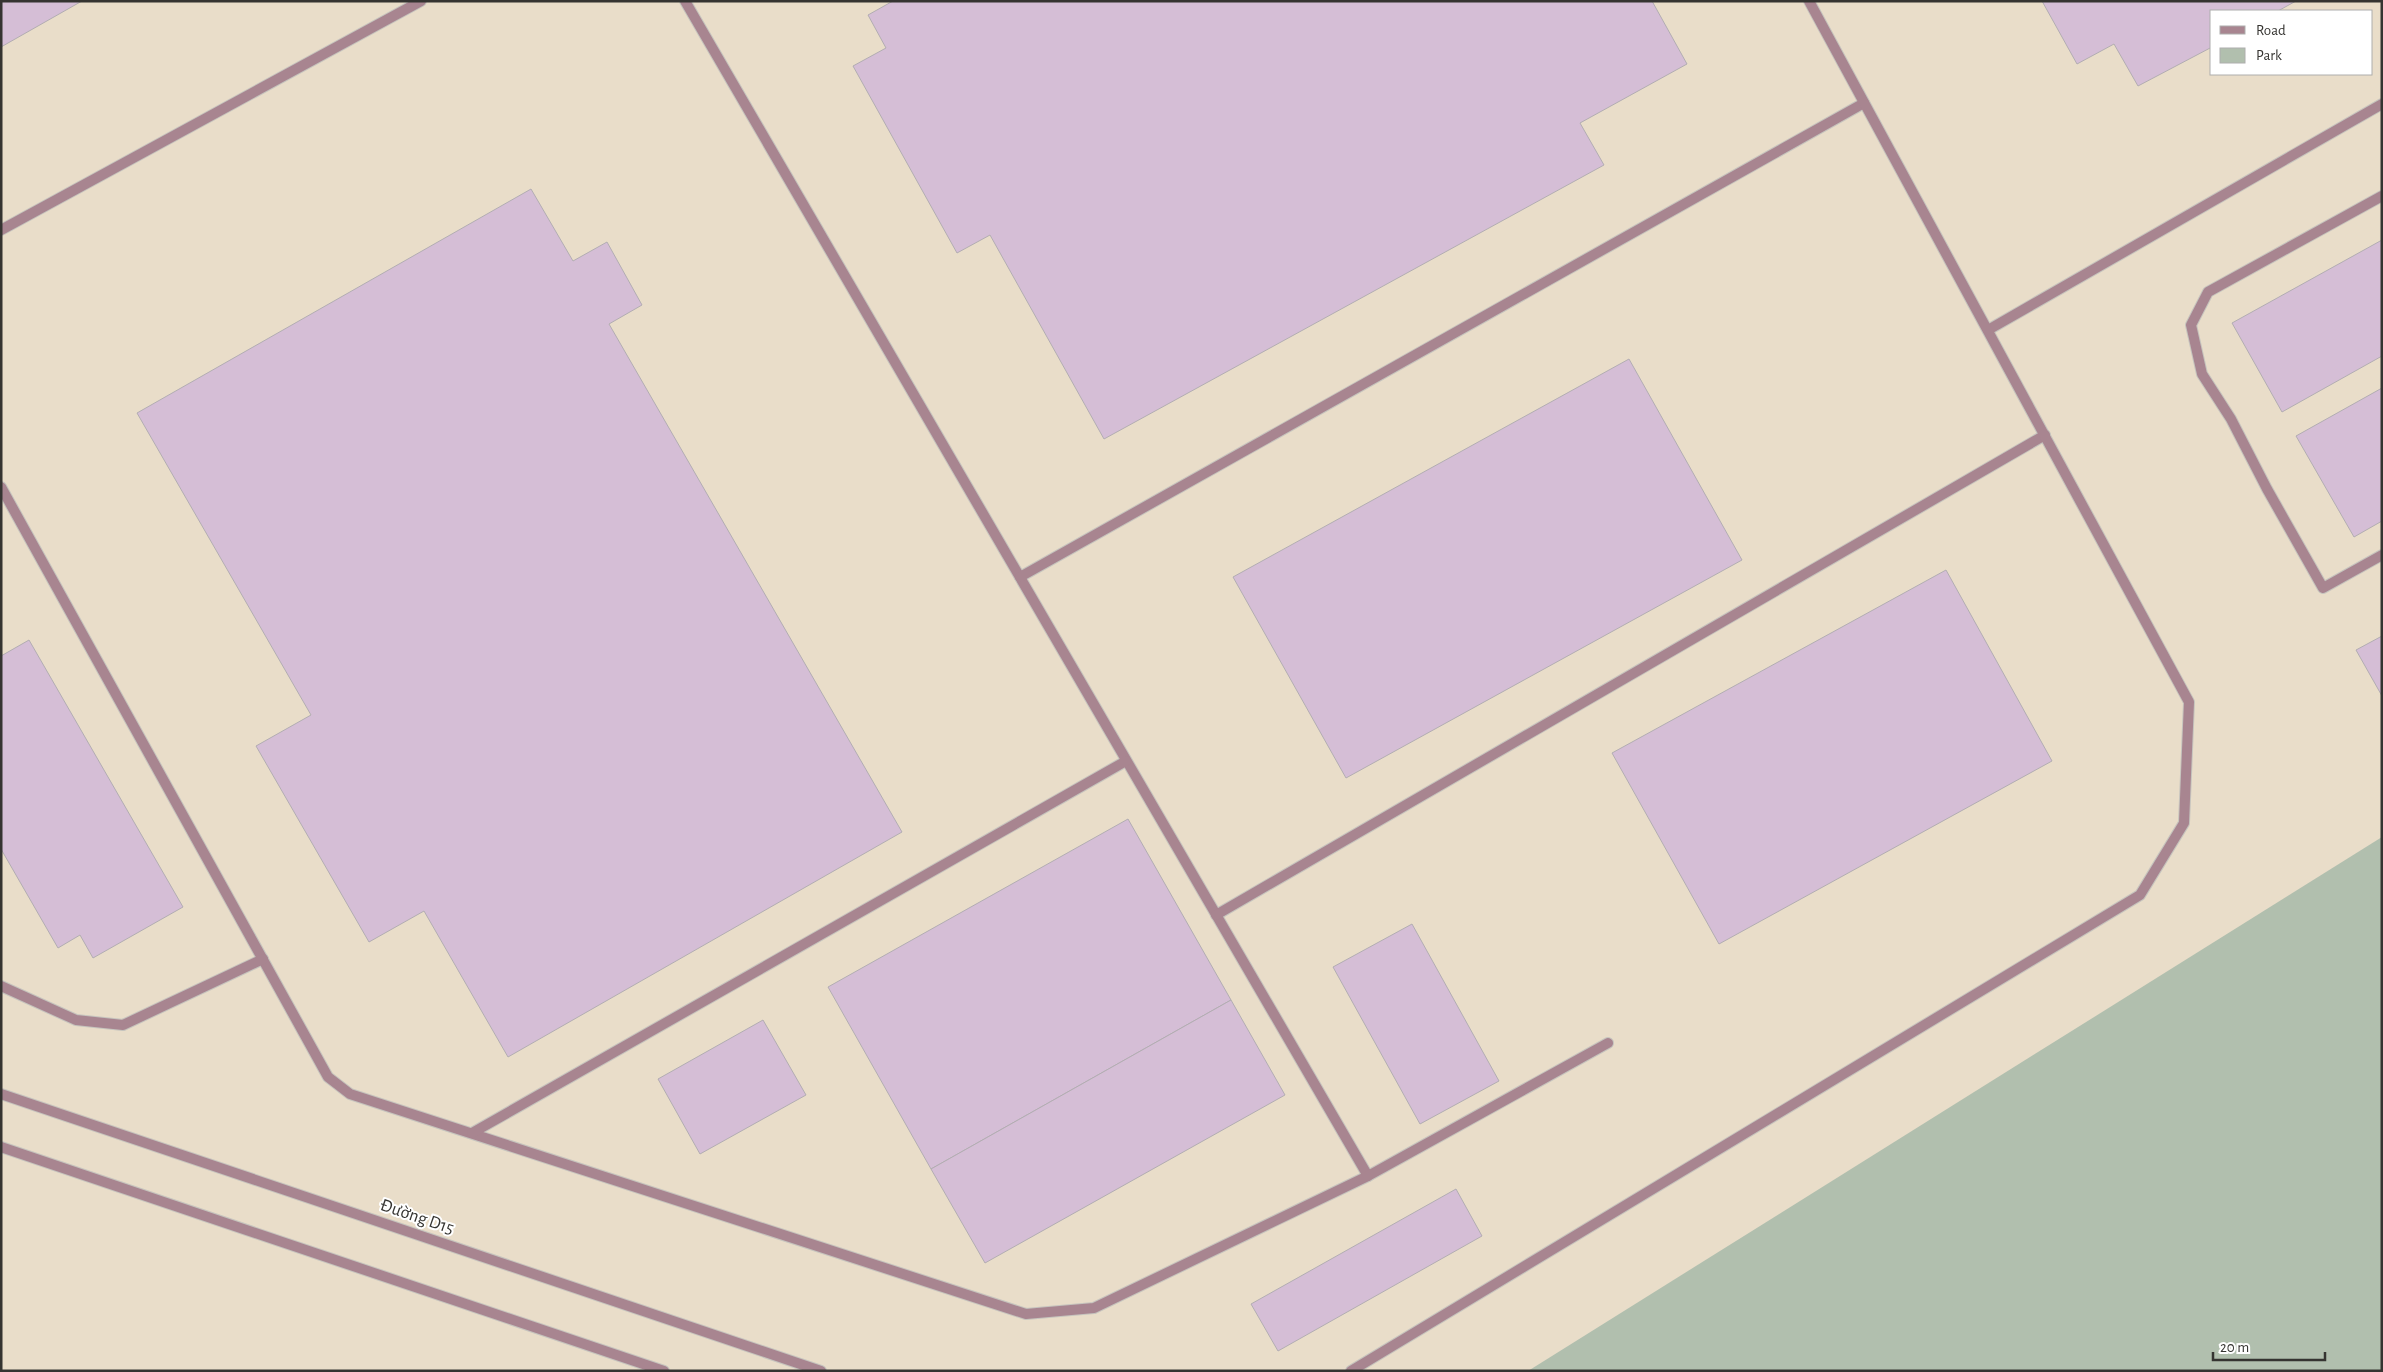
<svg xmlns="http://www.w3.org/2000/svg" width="2383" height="1372" viewBox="0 0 2383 1372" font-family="'Alegreya Sans',sans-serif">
	<rect width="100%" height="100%" fill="#eae8e1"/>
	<path fill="#e9ddc9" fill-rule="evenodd" d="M1,1h2381v1370h-2381zM2212,11h160v63h-160z"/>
	<path fill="#b1bfae" d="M2382,837v534h-854z"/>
	<g fill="#d5bed6" stroke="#b2adb2">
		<path d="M1,1h81l-81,46z"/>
		<path d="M893,1h759l35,63 -107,59 24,42 -500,274 -114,-204 -33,18 -104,-187 33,-18 -18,-33z"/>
		<path d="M2042,1h254l-18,10h-66v36l-74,39 -24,-42 -37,20z"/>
		<path d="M531,189l42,72 34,-19 35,63 -33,19 293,508 -394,225 -84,-146 -55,31 -113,-196 55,-31 -174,-302z"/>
		<path d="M2382,240v116l-100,56 -50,-89z"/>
		<path d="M1629,359l113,201 -396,218 -113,-201z"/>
		<path d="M2382,388v133l-28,16 -58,-101z"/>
		<path d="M1946,570l106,191 -333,183 -107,-191z"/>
		<path d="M2382,636v60l-26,-46z"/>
		<path d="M29,640l154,267 -90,51 -13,-23 -22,13 -57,-99v-193z"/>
		<path d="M1128,819l103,181 -300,169 -103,-182z"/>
		<path d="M1412,924l87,157 -79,43 -87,-157z"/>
		<path d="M1231,1000l54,95 -300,168 -54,-94z"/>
		<path d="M763,1020l43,75 -106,59 -42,-75z"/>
		<path d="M1456,1189l26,47 -204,115 -27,-47z"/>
	</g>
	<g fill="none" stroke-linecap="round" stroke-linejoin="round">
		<defs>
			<g id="service">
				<path d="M685,1l683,1175"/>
				<path d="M2382,196l-174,96 -17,33 11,49 29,45 36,70 56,99 59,-33"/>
				<path d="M1,230l420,-229"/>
				<path d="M1988,330l394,-226"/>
				<path d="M1,487l327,590 22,17 676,220 68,-6 274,-132 240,-133"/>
				<path d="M1020,577l844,-474"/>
				<path d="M1216,915l829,-480"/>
				<path d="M1,986l75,34 47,5 140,-66"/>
				<path d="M472,1133l654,-372"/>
				<path d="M1351,1371l789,-476 44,-72 5,-121 -380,-701"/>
			</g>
			<g id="minor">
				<path d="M1,1094l820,277"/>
				<path d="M1,1147l663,224"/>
			</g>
		</defs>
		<use href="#service" stroke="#c6c4be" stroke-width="12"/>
		<use href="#minor" stroke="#c6c4be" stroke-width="12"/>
		<use href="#service" stroke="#a88590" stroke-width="10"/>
		<use href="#minor" stroke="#a88590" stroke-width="10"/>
	</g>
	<g text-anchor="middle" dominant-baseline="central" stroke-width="4" stroke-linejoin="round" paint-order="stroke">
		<g font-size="18" fill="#353431" stroke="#fff">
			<text transform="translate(417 1217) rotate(19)">Đường D15</text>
		</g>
	</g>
	<rect width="2383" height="1372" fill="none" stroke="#353431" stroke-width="5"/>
	<rect x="2210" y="10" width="162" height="65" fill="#ffffff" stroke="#aeaead"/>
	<rect x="2220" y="26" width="25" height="8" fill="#a88590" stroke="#aeaead"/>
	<text x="2256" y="35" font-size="15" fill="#353431">Road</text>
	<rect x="2220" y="48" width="25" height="15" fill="#b1bfae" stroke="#aeaead"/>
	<text x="2256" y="60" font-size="15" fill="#353431">Park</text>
	<path d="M2213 1352v8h112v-8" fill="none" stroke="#353431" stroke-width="2.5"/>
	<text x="2220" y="1352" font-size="15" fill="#353431" stroke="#ffffff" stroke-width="4" paint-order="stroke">20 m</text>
</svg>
